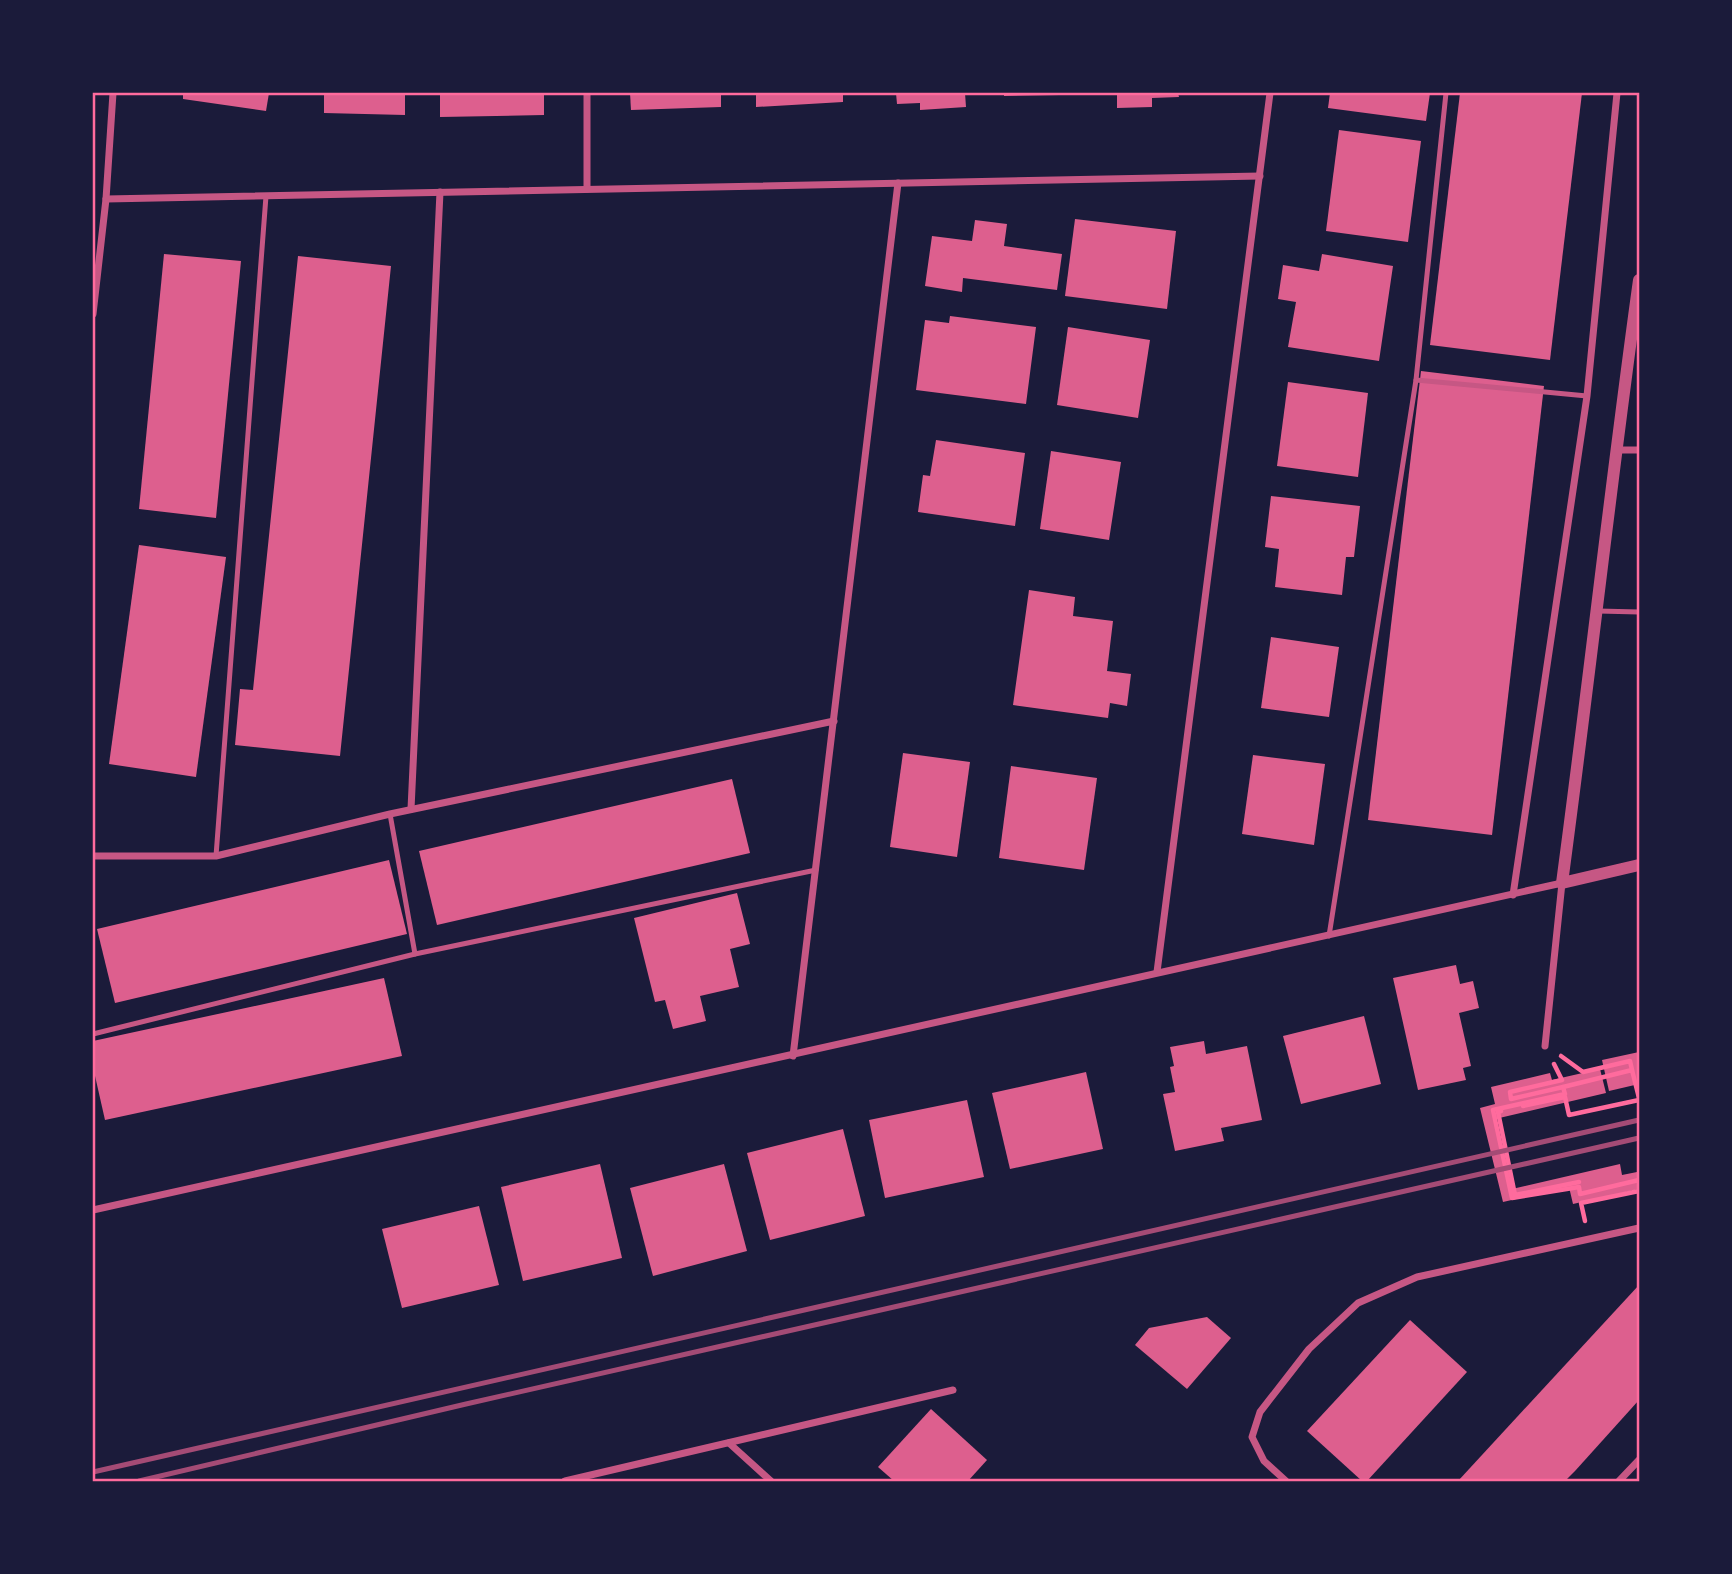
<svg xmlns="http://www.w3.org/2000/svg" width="1732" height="1574" viewBox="0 0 1732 1574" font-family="'IBM Plex Serif',serif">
	<rect width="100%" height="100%" fill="#1b1b3a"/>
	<g fill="#dd5f8e">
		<path d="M183,93h86l-3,18 -83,-12z"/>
		<path d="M324,93h81v22l-81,-2z"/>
		<path d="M440,93h104v22l-104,2z"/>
		<path d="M630,93h91v14l-90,3z"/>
		<path d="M756,93h87v9l-87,5z"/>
		<path d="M896,93h69l1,14 -46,3v-7l-23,1z"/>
		<path d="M1004,93h56v2l-56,1z"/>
		<path d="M1117,93h61l1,4 -27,1v9l-35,1z"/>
		<path d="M1330,93h100l-4,28 -98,-13z"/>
		<path d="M1460,93h122l-32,267 -120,-15z"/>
		<path d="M1339,130l82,11 -13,101 -82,-11z"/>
		<path d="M1075,219l101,12 -9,78 -102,-13z"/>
		<path d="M975,220l32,4 -3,22 58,8 -5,36 -94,-12 -1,14 -37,-6 7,-50 40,5z"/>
		<path d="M164,254l77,7 -25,257 -77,-9z"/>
		<path d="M1322,254l71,12 -14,95 -91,-14 8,-45 -18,-3 5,-34 36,6z"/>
		<path d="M298,256l93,10 -51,490 -105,-11 5,-56 13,1z"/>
		<path d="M950,316l86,11 -10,77 -110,-14 9,-70 24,3z"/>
		<path d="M1068,327l82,13 -12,78 -81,-13z"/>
		<path d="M1421,371l123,15 -52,449 -124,-15z"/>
		<path d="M1288,382l80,11 -10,84 -81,-11z"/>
		<path d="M936,440l89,13 -10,73 -97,-14 5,-37 7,1z"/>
		<path d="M1051,451l70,11 -12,78 -69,-11z"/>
		<path d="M1271,496l89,10 -6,51h-8l-4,38 -67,-8 4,-38 -14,-2z"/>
		<path d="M139,545l87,12 -30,220 -87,-13z"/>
		<path d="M1029,590l46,7 -2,19 40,5 -6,50 24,3 -4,32 -17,-3 -2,15 -95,-13z"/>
		<path d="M1271,637l68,10 -10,70 -68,-9z"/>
		<path d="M903,753l67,9 -13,95 -67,-10z"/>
		<path d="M1253,755l72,9 -11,81 -72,-11z"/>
		<path d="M1011,766l86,12 -13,92 -85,-12z"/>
		<path d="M732,779l18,74 -313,72 -18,-74z"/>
		<path d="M389,860l18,74 -292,69 -18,-74z"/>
		<path d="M737,893l13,51 -20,5 9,38 -39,9 6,25 -33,8 -8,-29 -10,2 -21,-84z"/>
		<path d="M1456,965l4,19 13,-3 6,27 -20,5 12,53 -8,2 3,12 -48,10 -25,-112z"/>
		<path d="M384,978l18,78 -297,64 -12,-53v-26z"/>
		<path d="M1364,1016l17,68 -80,20 -18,-68z"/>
		<path d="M1204,1041l2,13 41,-8 15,74 -41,8 3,13 -49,10 -12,-57 12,-2 -5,-25 4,-1 -4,-19z"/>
		<path d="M1639,1052v32l-30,7 -7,-31z"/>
		<path d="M1600,1069l6,24 -111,26 17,70 108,-25 2,11 15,-3 2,17 -66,15 -4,-17 -66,15 -23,-94 15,-4 -4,-17 59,-14 2,7z"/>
		<path d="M1086,1072l17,77 -93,20 -18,-76z"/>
		<path d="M967,1100l17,77 -99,21 -16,-78z"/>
		<path d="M843,1129l22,87 -95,24 -23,-87z"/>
		<path d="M600,1164l22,94 -99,23 -22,-94z"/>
		<path d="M724,1164l23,87 -94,25 -23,-88z"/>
		<path d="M479,1206l20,79 -97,23 -20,-79z"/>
		<path d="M1639,1285v115l-64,71 -10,10h-107z"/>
		<path d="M1207,1317l24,21 -44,51 -52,-44 14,-17z"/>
		<path d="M1410,1320l57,52 -100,109h-5l-55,-50z"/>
		<path d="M931,1409l56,51 -19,21h-74l-16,-14z"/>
	</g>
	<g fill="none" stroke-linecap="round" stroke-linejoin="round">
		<g stroke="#ff6b9d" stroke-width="4.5">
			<path d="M1561,1056l22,16 47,-11 2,9"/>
			<path d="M1554,1064l8,16 -52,12 1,7 52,-12 2,7 -72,16 19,88 67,-11 1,7 59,-14"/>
			<path d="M1563,1087l69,-17 7,28"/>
			<path d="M1523,1106l42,-9 4,18 70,-15"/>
			<path d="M1501,1111l-3,1 17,83 64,-13"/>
			<path d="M1585,1221l-4,-18 58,-12"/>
		</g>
		<g stroke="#c65784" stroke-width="5">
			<path d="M1416,380l171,16"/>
			<path d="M1598,611l41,1"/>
			<path d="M390,814l25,140"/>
			<path d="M216,856l50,-660"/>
			<path d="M1329,936l87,-556 30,-287"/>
			<path d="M93,1034l322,-80 401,-84"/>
		</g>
		<g stroke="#c65784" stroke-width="7">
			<path d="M587,189v-96"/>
			<path d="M106,199l1154,-23"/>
			<path d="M93,314l13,-115 7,-106"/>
			<path d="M1615,450h24"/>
			<path d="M411,809l29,-617"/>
			<path d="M93,856h123l174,-42 444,-93"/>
			<path d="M1513,895l74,-499 30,-303"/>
			<path d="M1157,972l113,-879"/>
			<path d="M793,1056l105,-873"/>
			<path d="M93,1210l1469,-327 -17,163"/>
			<path d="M729,1443l42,38"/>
			<path d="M565,1481l388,-91"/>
			<path d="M1286,1481l-22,-20 -12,-24 8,-25 49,-63 49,-46 59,-26 222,-49"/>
			<path d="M1619,1481l20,-21"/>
		</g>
		<path stroke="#c65784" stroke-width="12" d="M1639,280c-28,201 -50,402 -77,603l77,-18"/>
		<g stroke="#a44b75" stroke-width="5">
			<path d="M93,1472l1546,-352"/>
			<path d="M139,1481l327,-77 1173,-266"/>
		</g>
	</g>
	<rect width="1732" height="1574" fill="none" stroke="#1b1b3a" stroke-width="189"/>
	<rect x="94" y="94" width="1544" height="1386" fill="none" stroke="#ff6b9d" stroke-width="2.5"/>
</svg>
